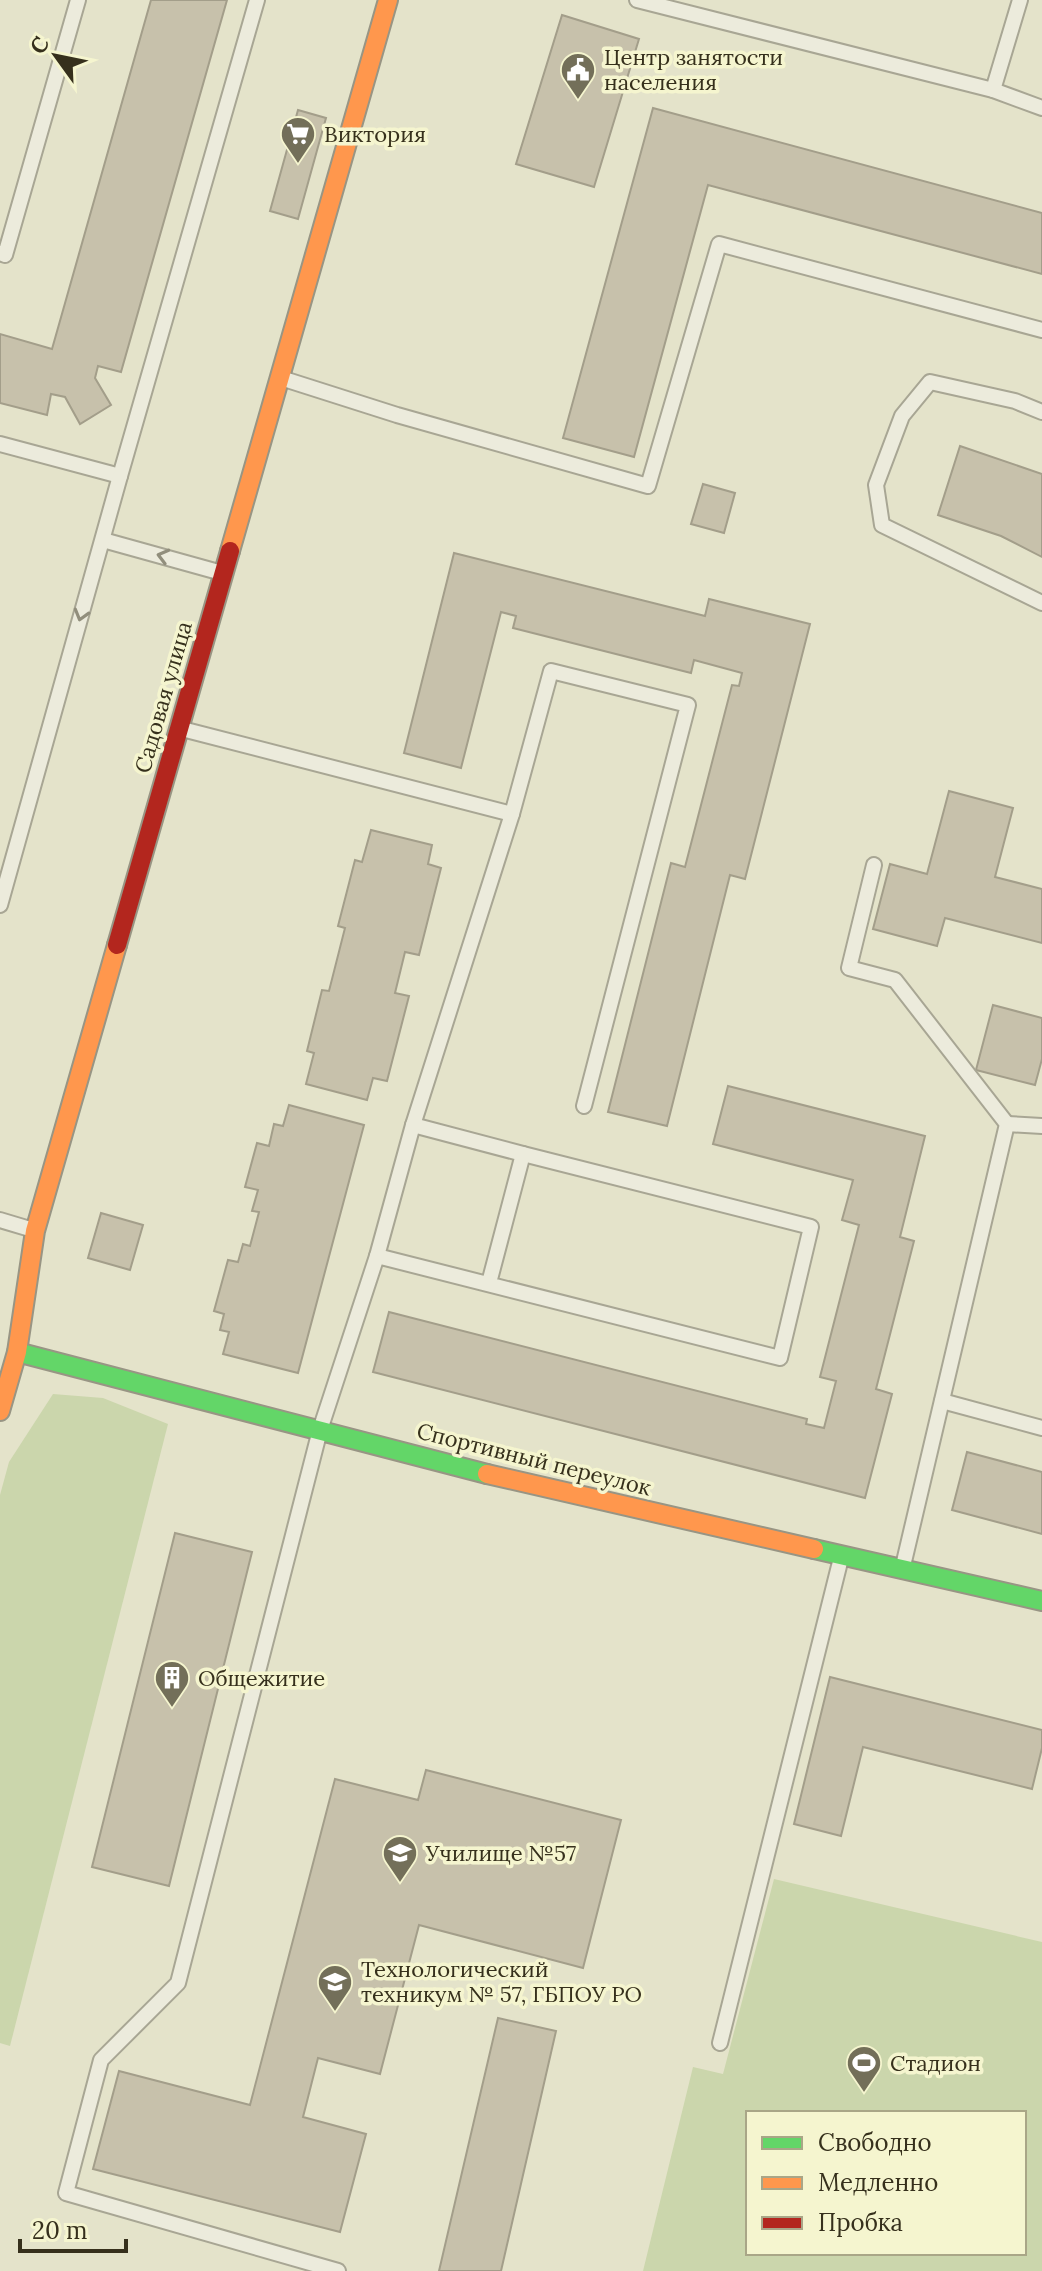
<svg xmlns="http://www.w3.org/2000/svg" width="1042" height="2271" viewBox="0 0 1042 2271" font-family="Lora,serif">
	<rect width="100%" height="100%" fill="#e4e3ca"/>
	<g fill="#cbd6ac" fill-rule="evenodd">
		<path d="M53,1394l50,4 65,26 -158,622 -10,-3v-548l9,-33z"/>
		<path d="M774,1879l268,63v329h-399l50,-204 30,7zM748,2113h276v140h-276z"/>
	</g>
	<g fill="#c7c1ab" stroke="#a39e8a" stroke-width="2">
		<path d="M151,0h76l-106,372 -23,-6 -3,12 16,27 -31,19 -15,-27 -14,-3 -4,21 -47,-12v-69l52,15z"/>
		<path d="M562,15l77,24 -45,148 -78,-23z"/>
		<path d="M653,108l389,105v61l-334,-89 -74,272 -71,-19z"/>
		<path d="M298,110l28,8 -28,101 -28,-8z"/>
		<path d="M960,446l82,28v83l-41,-21 -63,-21z"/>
		<path d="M703,484l32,9 -11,40 -33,-9z"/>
		<path d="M454,553l251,63 4,-17 101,25 -65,255 -15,-4 -63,251 -59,-14 63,-249 14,4 47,-182 7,1 3,-13 -48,-13 -3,13 -178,-45 3,-12 -15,-4 -40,156 -57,-15z"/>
		<path d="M949,791l64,17 -18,69 47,12v54l-97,-25 -8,28 -64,-17 17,-65 37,10z"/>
		<path d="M371,830l61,15 -4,19 13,4 -22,87 -14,-3 -10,41 14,3 -22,85 -14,-3 -6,22 -61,-16 8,-31 -7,-2 15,-61 7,1 16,-63 -7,-2 17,-66 7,2z"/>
		<path d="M993,1005l49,13v41l-7,26 -59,-15z"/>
		<path d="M728,1086l197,50 -25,101 14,4 -38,148 16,5 -27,104 -492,-126 16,-60 418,107 -1,5 18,4 12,-47 -16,-4 39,-152 -17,-5 11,-40 -140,-36z"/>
		<path d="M289,1105l75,20 -66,248 -75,-19 6,-22 -9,-2 4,-16 -10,-3 14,-51 10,2 5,-18 7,2 9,-34 -7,-1 6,-21 -13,-3 12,-44 12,3 5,-22 9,2z"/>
		<path d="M101,1213l42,12 -13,45 -42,-12z"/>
		<path d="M967,1452l75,20v62l-90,-24z"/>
		<path d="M175,1533l77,19 -83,334 -77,-19z"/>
		<path d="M830,1677l212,53v18l-10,41 -169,-42 -22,89 -47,-12z"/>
		<path d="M426,1770l195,50 -38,148 -164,-43 -39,149 -62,-16 -15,59 63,17 -26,98 -247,-63 26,-98 131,34 85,-326 83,21z"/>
		<path d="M498,2018l58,13 -55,240h-62z"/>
	</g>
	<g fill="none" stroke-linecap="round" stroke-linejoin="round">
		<defs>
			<g id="lane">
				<path d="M637,0l356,90 49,18"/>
				<path d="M993,90l27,-90"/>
				<path d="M0,253l5,2 73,-255"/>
				<path d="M284,379l113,36 251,71 71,-242 323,86"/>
				<path d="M1042,412l-27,-11 -85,-19 -28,34 -26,69 6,40 160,78"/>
				<path d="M0,444l120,32 137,-476"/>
				<path d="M103,540l119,33"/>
				<path d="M182,729l330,85 39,-143 137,34 -104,401"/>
				<path d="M874,865l-25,103 46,12 112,144 -104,442"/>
				<path d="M0,905l120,-429"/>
				<path d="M1007,1124l35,2"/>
				<path d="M413,1125l110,29"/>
				<path d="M0,1220l30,9"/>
				<path d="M377,1256l36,-131 99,-311"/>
				<path d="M942,1401l100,27"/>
				<path d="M720,2043l121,-485"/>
				<path d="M338,2271l-272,-78 35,-133 77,-77 142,-553 57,-174 403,102 31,-131 -288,-73 -34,129"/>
			</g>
			<g id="fast">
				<path d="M17,1352l470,122"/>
				<path d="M814,1549l228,52"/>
			</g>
			<g id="slow">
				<path d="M230,551l158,-551"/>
				<path d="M0,1411l17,-59 18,-121 82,-286"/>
				<path d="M487,1474l327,75"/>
			</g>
			<path id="jam" d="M117,945l113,-394"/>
		</defs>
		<use href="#lane" stroke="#a8a694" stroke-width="18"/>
		<use href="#fast" stroke="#989584" stroke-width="22"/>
		<use href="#slow" stroke="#989584" stroke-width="22"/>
		<use href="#jam" stroke="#989584" stroke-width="22"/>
		<use href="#lane" stroke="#ecebdc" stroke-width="14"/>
		<use href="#fast" stroke="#63d668" stroke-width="18"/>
		<use href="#slow" stroke="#ff974d" stroke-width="18"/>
		<use href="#jam" stroke="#b3261e" stroke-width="18"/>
	</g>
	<defs><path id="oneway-chevron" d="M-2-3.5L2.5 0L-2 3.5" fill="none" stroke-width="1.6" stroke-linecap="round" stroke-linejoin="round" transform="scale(2)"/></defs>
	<g stroke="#918e7c">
		<use href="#oneway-chevron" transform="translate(163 556) rotate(-165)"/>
		<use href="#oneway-chevron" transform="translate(81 615) rotate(106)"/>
	</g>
	<defs>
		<symbol id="civic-pin" viewBox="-11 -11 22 30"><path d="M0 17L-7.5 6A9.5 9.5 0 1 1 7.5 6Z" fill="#736f59" stroke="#f5f5cf"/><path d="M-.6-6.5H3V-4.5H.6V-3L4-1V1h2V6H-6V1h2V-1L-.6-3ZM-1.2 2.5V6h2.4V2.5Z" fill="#fff"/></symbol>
		<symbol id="supermarket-pin" viewBox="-11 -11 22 30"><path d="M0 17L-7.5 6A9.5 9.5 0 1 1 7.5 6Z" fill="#736f59" stroke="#f5f5cf"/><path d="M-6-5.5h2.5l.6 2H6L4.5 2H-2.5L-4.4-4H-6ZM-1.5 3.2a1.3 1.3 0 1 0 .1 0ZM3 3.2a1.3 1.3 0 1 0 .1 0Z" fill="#fff"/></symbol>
		<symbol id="building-pin" viewBox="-11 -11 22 30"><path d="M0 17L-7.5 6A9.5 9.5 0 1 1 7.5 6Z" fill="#736f59" stroke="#f5f5cf"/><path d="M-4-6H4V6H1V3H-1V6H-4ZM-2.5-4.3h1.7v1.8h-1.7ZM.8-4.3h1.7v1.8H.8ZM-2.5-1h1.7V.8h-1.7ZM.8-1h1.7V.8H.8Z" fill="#fff"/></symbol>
		<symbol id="university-pin" viewBox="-11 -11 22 30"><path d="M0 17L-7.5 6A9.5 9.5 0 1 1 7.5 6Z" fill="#736f59" stroke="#f5f5cf"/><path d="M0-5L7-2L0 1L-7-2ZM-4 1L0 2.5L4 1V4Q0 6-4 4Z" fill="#fff"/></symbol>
		<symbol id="stadium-pin" viewBox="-11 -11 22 30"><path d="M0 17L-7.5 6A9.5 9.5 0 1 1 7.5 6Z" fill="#736f59" stroke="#f5f5cf"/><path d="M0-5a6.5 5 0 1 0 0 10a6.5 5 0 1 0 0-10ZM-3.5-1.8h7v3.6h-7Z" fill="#fff"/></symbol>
	</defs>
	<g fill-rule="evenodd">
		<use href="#civic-pin" x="558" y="50" width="40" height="54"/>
		<use href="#supermarket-pin" x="278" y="114" width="40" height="54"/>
		<use href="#building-pin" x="152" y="1658" width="40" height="54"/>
		<use href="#university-pin" x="380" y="1833" width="40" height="54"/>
		<use href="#university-pin" x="315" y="1962" width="40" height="54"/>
		<use href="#stadium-pin" x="844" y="2043" width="40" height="54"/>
	</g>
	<g text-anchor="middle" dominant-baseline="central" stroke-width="7" stroke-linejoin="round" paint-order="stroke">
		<g font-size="22" fill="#36301c" stroke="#f5f5cf" text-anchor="start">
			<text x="604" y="57">Центр занятости<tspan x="604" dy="25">населения</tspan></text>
			<text x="324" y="134">Виктория</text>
			<text x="198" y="1678">Общежитие</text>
			<text x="426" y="1853">Училище №57</text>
			<text x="361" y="1969">Технологический<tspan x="361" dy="25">техникум № 57, ГБПОУ РО</tspan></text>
			<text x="890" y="2063">Стадион</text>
		</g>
		<g font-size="22" fill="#36301c" stroke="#f5f5cf">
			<text transform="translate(163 697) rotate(-74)">Садовая улица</text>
			<text transform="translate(534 1459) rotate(14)">Спортивный переулок</text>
		</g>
	</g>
	<rect x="746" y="2111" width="280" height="144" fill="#f5f5cf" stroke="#a9a687" stroke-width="2"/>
	<rect x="762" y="2137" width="40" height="12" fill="#63d668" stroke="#a9a687" stroke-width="2"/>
	<text x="818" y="2151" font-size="24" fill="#36301c">Свободно</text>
	<rect x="762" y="2177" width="40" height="12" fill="#ff974d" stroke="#a9a687" stroke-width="2"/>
	<text x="818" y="2191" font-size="24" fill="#36301c">Медленно</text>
	<rect x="762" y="2217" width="40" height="12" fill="#b3261e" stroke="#a9a687" stroke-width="2"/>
	<text x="818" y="2231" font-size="24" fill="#36301c">Пробка</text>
	<g transform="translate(56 56) rotate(303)" stroke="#f5f5cf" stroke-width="6" paint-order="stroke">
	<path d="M0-6L14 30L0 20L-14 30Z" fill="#36301c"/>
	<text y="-12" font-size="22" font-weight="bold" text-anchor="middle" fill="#36301c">С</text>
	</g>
	<path d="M20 2239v12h106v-12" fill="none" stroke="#36301c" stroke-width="4"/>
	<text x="32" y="2239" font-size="24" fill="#36301c" stroke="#f5f5cf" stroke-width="6" paint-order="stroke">20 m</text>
</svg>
